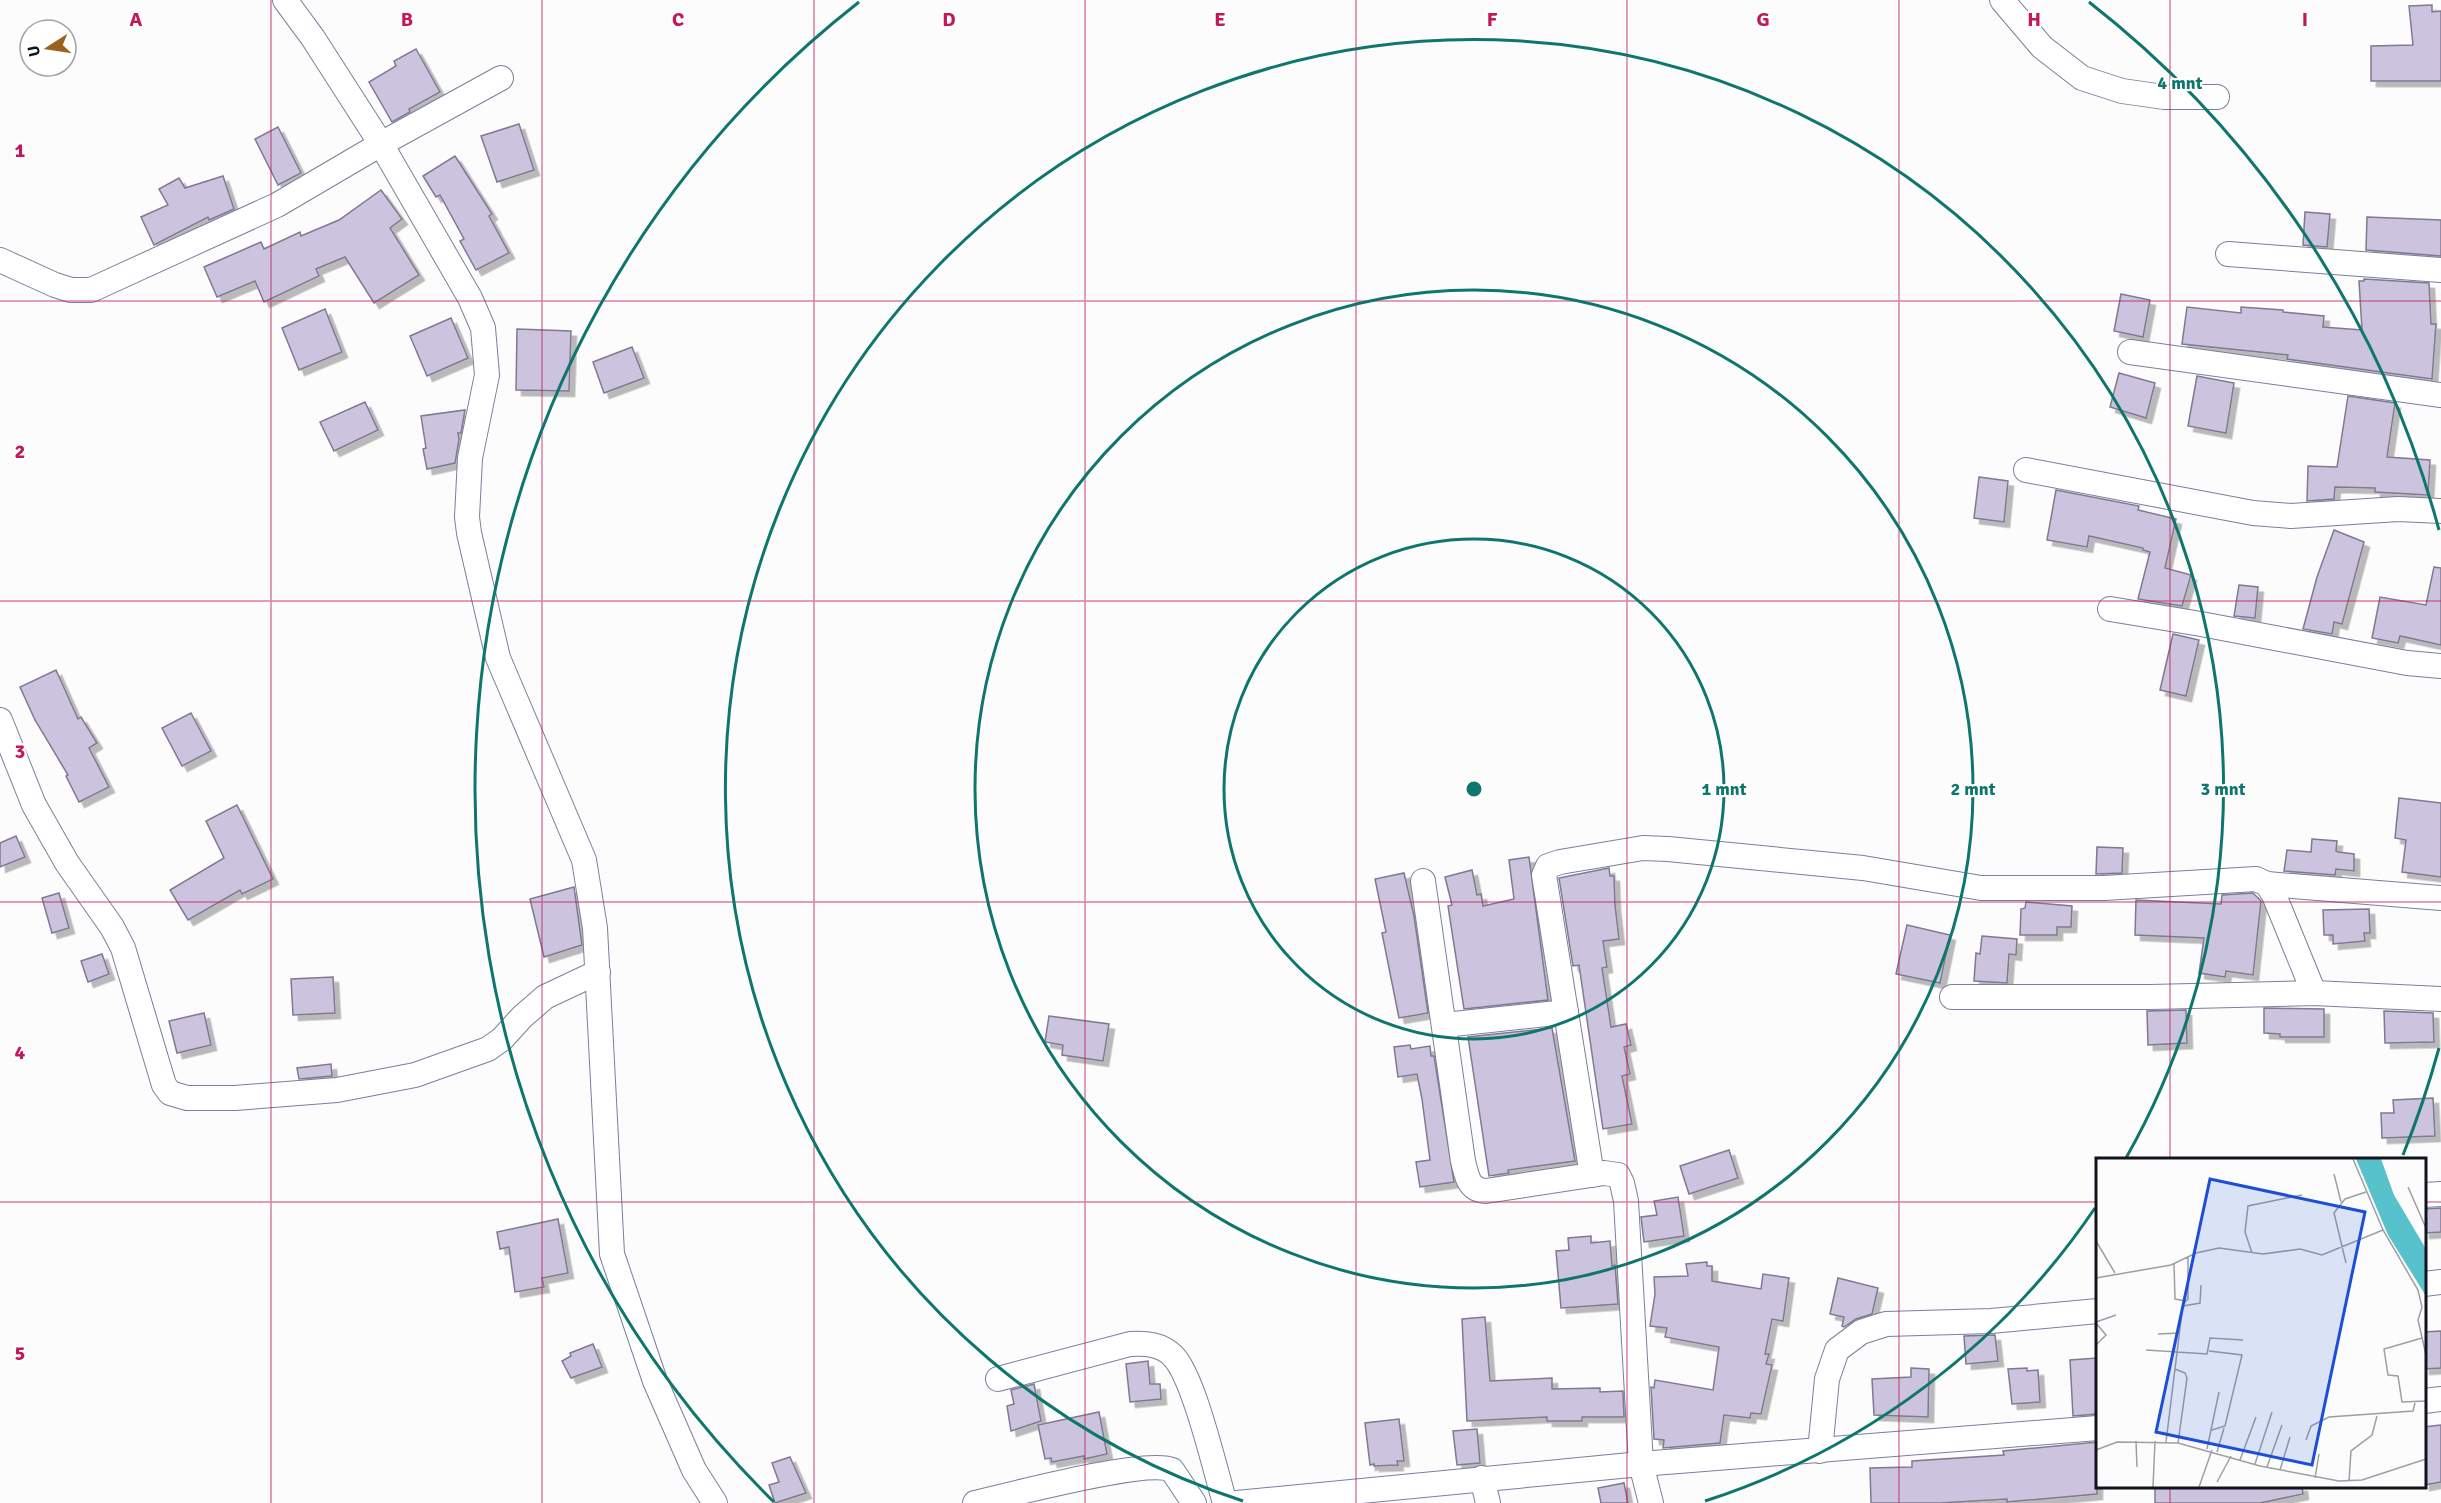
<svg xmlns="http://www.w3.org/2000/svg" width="2441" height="1503" viewBox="0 0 2441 1503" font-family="Signika,sans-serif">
	<defs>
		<filter id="shadow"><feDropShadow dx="5.5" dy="5.5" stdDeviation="0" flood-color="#0004"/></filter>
	</defs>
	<rect width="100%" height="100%" fill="#fcfcfc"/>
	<g fill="#ccc3df" stroke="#817892" stroke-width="1.5" filter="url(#shadow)">
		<path d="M2432,5v7l9,-1v70h-70v-35l42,-1 -4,-39z"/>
		<path d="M416,49l24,43 -31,17 1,3 -18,10 -23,-40 27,-16 -2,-5z"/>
		<path d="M519,124l15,46 -37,12 -16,-46z"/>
		<path d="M278,127l23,46 -23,12 -23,-46z"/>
		<path d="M455,156l37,58 -3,2 20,37 -33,17 -16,-29 4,-2 -24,-44 -4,2 -13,-21z"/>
		<path d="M223,176l11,33 -25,11 -1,-3 -54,28 -13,-28 27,-12 -9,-16 20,-11 6,10z"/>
		<path d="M381,190l21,29 -12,9 29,47 -45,28 -29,-46 -29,12 3,7 -55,26 -9,-21 -38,16 -13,-30 57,-25 3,7 36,-17 1,4 38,-16z"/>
		<path d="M2305,212l25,2 -3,33 -24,-2z"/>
		<path d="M2367,217l74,3v36l-75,-6z"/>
		<path d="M2364,279l65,4 2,41h5l-4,55 -145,-20 1,-4 -106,-11 5,-37 54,6v-6l42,3v2l41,4 -1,11 39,3 -3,-49h5z"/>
		<path d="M2121,294l29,6 -7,37 -29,-6z"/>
		<path d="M325,309l17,43 -43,18 -17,-42z"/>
		<path d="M451,318l17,40 -41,18 -17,-40z"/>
		<path d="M517,329l54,2 -2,60 -53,-1z"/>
		<path d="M632,347l12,31 -40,15 -11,-31z"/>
		<path d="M2119,373l36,10 -9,35 -36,-11z"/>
		<path d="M2197,376l37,7 -8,50 -38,-7z"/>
		<path d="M2348,396l47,7 -8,54 43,3 -2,35 -53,-3v-4l-40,-1 -1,12 -27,2 1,-35 29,1z"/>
		<path d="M365,402l13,28 -44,21 -14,-29z"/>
		<path d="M465,410l-4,23h-3l1,6 -4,24 -28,6 -4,-20 3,-1 -5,-32z"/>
		<path d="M1979,477l29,4 -4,41 -30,-4z"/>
		<path d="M2056,490l83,16 -1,4 38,9 -11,49 26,7 -9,31 -44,-7 12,-47 -7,-2v-2l-54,-12 -2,11 -40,-7z"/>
		<path d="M2334,530l30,12 -22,82 -8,-2 -2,12 -29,-5 14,-52z"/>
		<path d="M2434,567l7,1v77l-41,-9 -2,7 -26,-5 8,-41 46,8z"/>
		<path d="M2239,585l19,2 -3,31 -21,-2z"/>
		<path d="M2173,634l26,6 -13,56 -26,-6z"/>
		<path d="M56,670l22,49 3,-2 16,26 -8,5 20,39 -30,15 -13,-26 2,-1 -33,-55 -15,-33z"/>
		<path d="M191,713l20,38 -29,15 -20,-38z"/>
		<path d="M2399,798l42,5v74l-39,-5 4,-32 -11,-2z"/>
		<path d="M237,805l36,74 -31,15 -2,-4 -52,30 -18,-30 54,-32 -18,-37z"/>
		<path d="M16,836l9,21 -25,10v-24z"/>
		<path d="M2312,839l25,2 -1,10 2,1 16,2v17l-18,-2 -1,6 -51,-4 3,-21 24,2z"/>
		<path d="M2097,847l26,1 -1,25 -26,1z"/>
		<path d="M1529,857l19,143 -84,9 -16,-103 4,-1 -7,-28 27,-7 5,25 4,-1 2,12 31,-7 -5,-39z"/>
		<path d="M1609,868l1,8h4l1,29 4,34 -16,2 4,26 -5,1 9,59 15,-3 5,21 -7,2 6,27 -8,2 10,48 -29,5 -24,-164 -6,1 -14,-88z"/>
		<path d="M1404,873l10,43 14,97 -29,5 -17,-85 4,-1 -11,-53z"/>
		<path d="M574,887l8,58 -38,12 -14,-58z"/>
		<path d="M59,893l10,35 -17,5 -10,-35z"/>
		<path d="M2253,893l8,8 -8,74 -27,-4 -1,6 -26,-4 5,-35 -69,-3 1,-35 85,4 1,-9z"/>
		<path d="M2026,902l46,4 -1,21h-14v8h-37l1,-26 4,-1z"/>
		<path d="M2369,909l1,24h-6l1,8 -32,3v-9h-9l-1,-25z"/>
		<path d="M1907,925l43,10 -10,48 -44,-9z"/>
		<path d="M1982,936l35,3 -1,16 -7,-1 -2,29 -33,-2 2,-28 4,1z"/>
		<path d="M102,954l7,20 -21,8 -7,-21z"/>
		<path d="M333,977l2,36 -42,2 -2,-36z"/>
		<path d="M2264,1008l60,1v28h-44v-3l-16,-1z"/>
		<path d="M2186,1010l1,33 -39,2 -1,-34z"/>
		<path d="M2384,1011l49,2 1,29 -49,1z"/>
		<path d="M204,1013l7,32 -34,8 -8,-32z"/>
		<path d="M1049,1016l60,8 -6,37 -41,-6 1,-10 -18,-3z"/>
		<path d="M1552,1028l23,133 -67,9 1,3 -20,3 -21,-139z"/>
		<path d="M1410,1045l1,4 19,-3 1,10h3l20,126 -34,5 -4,-25 14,-2 -8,-61 -5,-25 -19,3 -4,-30z"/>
		<path d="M331,1064l1,12 -33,3 -2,-11z"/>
		<path d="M2433,1098l2,38 -53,2 -1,-25h13l-1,-13z"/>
		<path d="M1729,1150l9,28 -49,16 -9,-28z"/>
		<path d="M1678,1197l6,39 -40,6 -3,-25 16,-2 -3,-14z"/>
		<path d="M2441,1208v24l-17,1v-24z"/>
		<path d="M558,1219l10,54 -26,5 2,9 -29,5 -6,-45 -9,2 -3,-17z"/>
		<path d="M1591,1236v7l19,-2 2,25 3,-1 3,39 -57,4 -5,-57 13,-1 -1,-12z"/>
		<path d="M1707,1262v4h5v15l49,8 2,-15 26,4 -6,43 -11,-2 -7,35h4l-3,10 6,1 -11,49 -10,-1 -1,5 -26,-3 -4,28 -57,5 1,-8 -10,-1 -3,-52 3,1 1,-8 58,10 6,-43 -54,-10 2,-9 -17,-2 5,-32 -1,-17 34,-1 -2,-12z"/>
		<path d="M1838,1278l40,10 -6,26 -16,5 -12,8 -2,-1 2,-9 -14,-3z"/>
		<path d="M1485,1317l5,64 62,-3v11l48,-1v4l23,-1 1,26h-42v4h-35v-4l-80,4 -5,-102z"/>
		<path d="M2441,1331v37l-17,1v-37z"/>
		<path d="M1995,1335l3,26 -32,3 -2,-28z"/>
		<path d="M593,1344l9,23 -31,11 -9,-17 9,-5 -1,-3z"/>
		<path d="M2097,1358v56l-24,2 -3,-56z"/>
		<path d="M1148,1361l2,23h10l1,15 -31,3 -4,-38z"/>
		<path d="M1911,1368l18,1 -1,48 -54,-2 -2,-36 39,-2z"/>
		<path d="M2027,1368v3l11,-1 2,32 -28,2 -4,-35z"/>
		<path d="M1034,1384l7,37 -30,10 -4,-25 7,-2 -3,-14z"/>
		<path d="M1099,1412l8,42 -23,5v-3l-32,6 -1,-4 -6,1 -7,-34z"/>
		<path d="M1399,1419l5,42h-7l1,4 -24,1v-2l-4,1 -5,-42z"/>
		<path d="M2441,1425v57l-17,3v-58z"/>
		<path d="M1477,1429l3,34 -23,2 -4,-34z"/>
		<path d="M2097,1442v52l-90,8v-3l-67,4h-69l-1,-35 42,-1v-6l92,-6 -1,-4z"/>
		<path d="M790,1457l16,36 -31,10 -6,-18 10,-3 -7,-19z"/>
		<path d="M1624,1483l4,20h-27l-3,-15z"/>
		<path d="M2155,1486h147l1,8 -43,9h-105z"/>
	</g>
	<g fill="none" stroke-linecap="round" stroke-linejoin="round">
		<defs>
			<g id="minor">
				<path d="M285,0l28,38 68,106 89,154 13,30 4,47 -17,83 -3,59 2,16 29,125 86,202 11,68 17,326 43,127 39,89 21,33"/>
				<path d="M2002,0l40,47 40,31 40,13 42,6h53"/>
				<path d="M2228,254l213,16"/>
				<path d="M0,260l55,25 16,5h20l186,-85 104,-61 120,-66"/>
				<path d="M2130,352l311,43"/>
				<path d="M2026,470l227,43 38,3 107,-7 43,2"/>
				<path d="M2110,609l91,15 206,39 34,3"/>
				<path d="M0,720l34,85 33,58 45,64 11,21 41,137 6,8 17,5h48l102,-8 78,-15 73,-26 14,-10 20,-22 23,-20 53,-25"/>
				<path d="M1423,881l40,280c4,15 5,29 23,30l118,-18 14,2 4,8 4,18 15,263 10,39"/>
				<path d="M2267,884l174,14"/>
				<path d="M1952,997h198l164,-4 127,6"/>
				<path d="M1444,1025l122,-13"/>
				<path d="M1592,1175l-48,-300 4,-9 12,-4 83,-14 25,1 195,19 118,20h123l152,-9 11,5 7,11 40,98"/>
				<path d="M2424,1195l17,-1"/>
				<path d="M2424,1284l17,-2"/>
				<path d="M998,1379l132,-35c16,-1 31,0 43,12 21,21 42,114 52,147"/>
				<path d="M2424,1401l17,-2"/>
				<path d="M1820,1451l7,-72 10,-29 24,-18 25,-8 105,-3 107,-10"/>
				<path d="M1482,1478l6,25"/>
				<path d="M975,1503c34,-8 173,-45 197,-33l22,33"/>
				<path d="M1237,1503l404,-39 457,-36"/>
			</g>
		</defs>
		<use href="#minor" stroke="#77819a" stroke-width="26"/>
		<use href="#minor" stroke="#fff" stroke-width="24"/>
	</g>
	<path fill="none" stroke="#c2185b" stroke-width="1.5" stroke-opacity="0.55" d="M271,0v1503M542,0v1503M814,0v1503M1085,0v1503M1356,0v1503M1627,0v1503M1899,0v1503M2170,0v1160M0,301h2441M0,601h2441M0,902h2441M0,1202h2098M2424,1202h17M2170,1486v17"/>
	<g fill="none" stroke="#0f766e" stroke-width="3">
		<circle cx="1474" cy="789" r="250"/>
		<circle cx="1474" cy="789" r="499"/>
		<path d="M2095 1208A749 749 0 0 1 1705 1501M1243 1501A749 749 0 1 1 2126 1158"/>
		<path d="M2439 1048A999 999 0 0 1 2403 1155M774 1502A999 999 0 0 1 859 2M2089 2A999 999 0 0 1 2439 530"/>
	</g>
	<g transform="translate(2096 1158)">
		<rect width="330" height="330" fill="#fcfcfc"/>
		<path d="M260,1h25l13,36 32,54v47l-38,-61z" fill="#57c1cc"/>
		<path fill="none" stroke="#9e9fa3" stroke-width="1.5" d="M257,1l30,71 35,60 4,17 -4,13 8,35M238,16l7,28M312,29l18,41M0,83l19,32M156,95l-7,-21 3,-26 54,-11M250,105l-12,-50 11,-14 21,-7M78,106l1,35 11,2M0,120l75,-13 25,-12 23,-5 44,6 37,-5 22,6 61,-25M87,148l17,-3 1,-18M0,164l20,-7M0,165l10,12 -10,10M62,176l22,-1M326,180l-38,11 4,26 10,1 4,26 24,-1M50,192l61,4 3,-16 33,2M113,193l33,4 -17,71 -13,4M79,211l10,4 2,5 -9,65M210,282l5,-14 18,-9 84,-6 2,-8M40,283l1,26M70,284l17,-138 5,-5v-42M111,291l12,-57M0,292l21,-8 61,1 82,23 79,15 23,-1 64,-21M121,294l7,-24M144,302l16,-43M159,306l17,-52M171,309l15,-42M184,312l10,-33M219,320l4,-24M253,323l2,-30 21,-16 5,-19M121,324l14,-26M57,329l2,-46M103,329l13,-37"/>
		<path fill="#1d4ed8" fill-opacity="0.15" stroke="#1d4ed8" stroke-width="3" d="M114,21l155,33 -53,253 -156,-33z"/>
		<rect width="330" height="330" fill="none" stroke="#11141e" stroke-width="3"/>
	</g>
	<g font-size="20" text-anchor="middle" font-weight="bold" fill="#c2185b" stroke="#fff" stroke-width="4.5" stroke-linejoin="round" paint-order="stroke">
		<text x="136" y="26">A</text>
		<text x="407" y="26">B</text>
		<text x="678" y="26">C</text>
		<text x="949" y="26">D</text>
		<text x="1220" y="26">E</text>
		<text x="1492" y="26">F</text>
		<text x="1763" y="26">G</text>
		<text x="2034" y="26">H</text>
		<text x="2305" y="26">I</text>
		<text x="20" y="157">1</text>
		<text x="20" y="458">2</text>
		<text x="20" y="758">3</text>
		<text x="20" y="1059">4</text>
		<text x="20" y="1360">5</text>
	</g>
	<circle cx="1474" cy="789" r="9" fill="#0f766e" stroke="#fff" stroke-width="3"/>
	<g font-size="18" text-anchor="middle" font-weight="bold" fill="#0f766e" stroke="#fff" stroke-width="4.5" stroke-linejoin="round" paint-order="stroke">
		<text x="2180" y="89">4 mnt</text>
		<text x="1724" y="795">1 mnt</text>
		<text x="1973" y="795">2 mnt</text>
		<text x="2223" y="795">3 mnt</text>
	</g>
	<g transform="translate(48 48) rotate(258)"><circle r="28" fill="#ffffff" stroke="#a0a1a5" stroke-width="1.5"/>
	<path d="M0-4.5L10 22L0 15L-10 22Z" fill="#9b621e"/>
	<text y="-9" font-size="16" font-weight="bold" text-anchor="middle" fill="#11141e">U</text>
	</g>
</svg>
